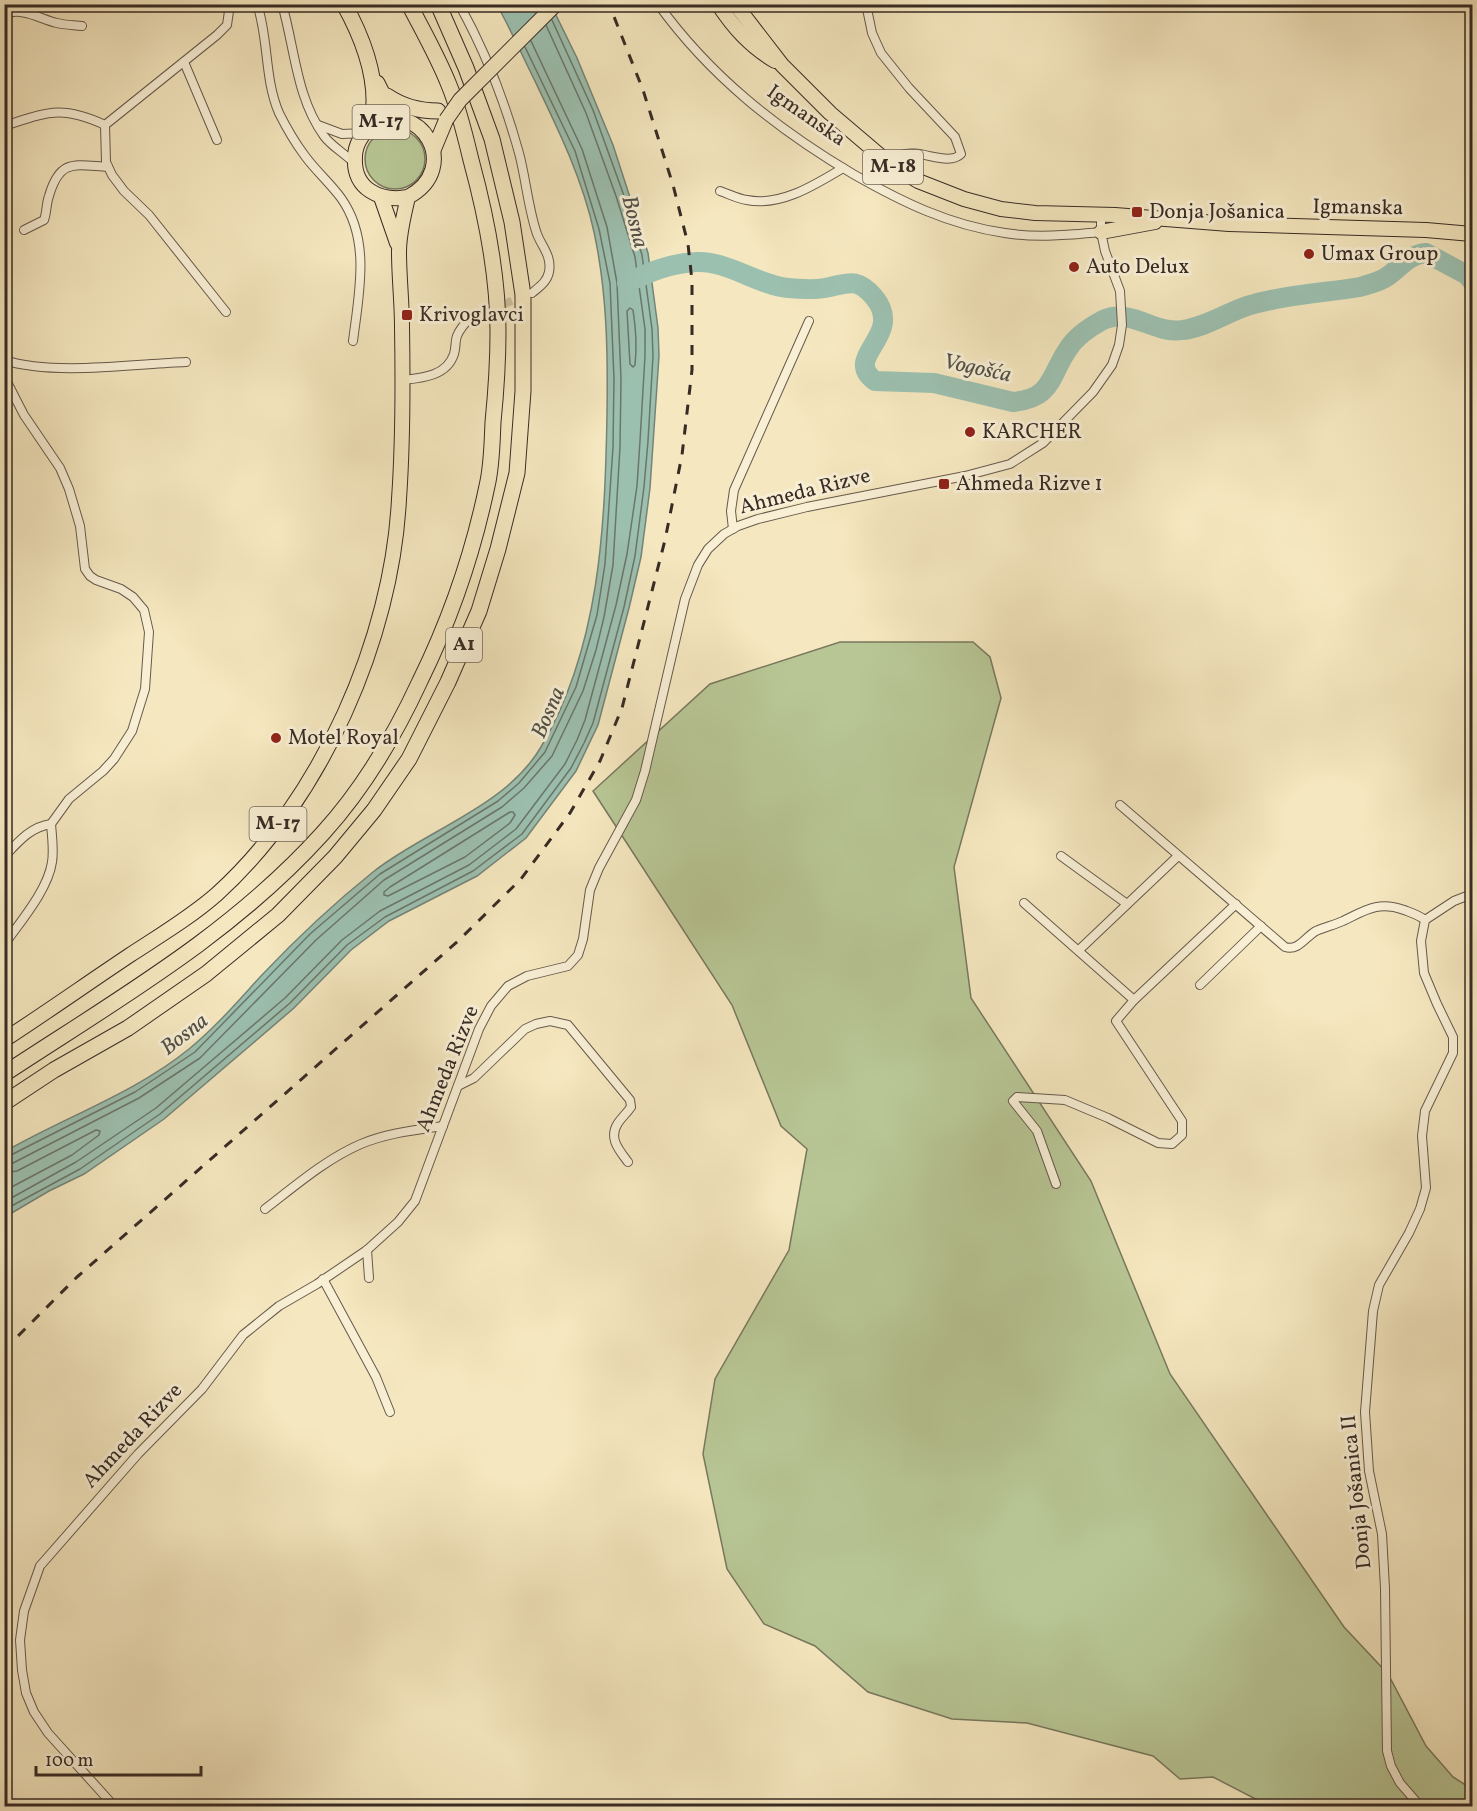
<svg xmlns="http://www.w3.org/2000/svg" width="1477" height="1811" viewBox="0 0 1477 1811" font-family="Vollkorn,serif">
	<rect width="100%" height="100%" fill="#f5e7bf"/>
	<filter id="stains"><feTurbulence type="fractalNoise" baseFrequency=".00333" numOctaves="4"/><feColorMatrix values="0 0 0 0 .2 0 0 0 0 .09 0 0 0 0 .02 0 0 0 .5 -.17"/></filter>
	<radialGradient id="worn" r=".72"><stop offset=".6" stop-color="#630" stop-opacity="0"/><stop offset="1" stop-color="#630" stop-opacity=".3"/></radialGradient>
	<g fill="#b8c695" stroke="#78785d" stroke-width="1.5">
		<circle cx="395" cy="159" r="30"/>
		<path d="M840,642h133l17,15 11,41 -47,169 17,131 120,183 79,193 174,253 44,47 38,72 27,31 19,12v17h-203l-56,-29 -33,2 -27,-23 -126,-33 -75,-4 -84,-27 -53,-46 -51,-22 -37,-55 -24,-115 12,-75 74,-129 18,-101 -26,-23 -49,-121 -139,-214 117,-107z"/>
	</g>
	<path fill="#9cc0b0" stroke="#748478" stroke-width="1.5" d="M497,5h54l26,53 36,87 35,108 10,75 1,28 -9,132 -9,69 -12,51 -31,117 -22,46 -50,67 -49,38 -88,45 -38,29 -57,58 -130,111 -80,55 -35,17 -44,26 -1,-65c61,-35 131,-59 185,-103 26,-21 49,-48 72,-73 35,-37 72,-72 112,-104 53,-42 133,-65 168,-125 59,-100 64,-220 66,-333 1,-61 0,-122 -13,-182 -12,-55 -37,-105 -61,-155 -12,-24 -23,-49 -36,-72z"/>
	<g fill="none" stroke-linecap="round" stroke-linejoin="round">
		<g stroke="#6a766a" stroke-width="1.5">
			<path d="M630,308l3,2c3,19 4,37 2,55l-2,2 -3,-3 -3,-53z"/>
			<path d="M510,812h3l2,3 -5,8 -45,34 -77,39 -4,-1v-3l6,-5z"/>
			<path d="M4,1157l5,-1 126,-64 60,-40 115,-118 70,-60 118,-73 21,-18 26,-31 31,-65 21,-72 8,-51 8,-117 1,-68 -4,-96 -11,-54 -24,-78 -50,-104"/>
			<path d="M4,1164l9,-1 126,-65 61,-40 116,-118 68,-60 118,-73 22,-19 28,-32 31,-65 13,-41 8,-33 9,-52 7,-118 1,-68 -4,-96 -10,-56 -25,-78 -51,-108"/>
			<path d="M4,1173l13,-2 79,-41 4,1 -1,4 -27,20 -68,36"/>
			<path d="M4,1202l72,-40 80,-54 129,-110 57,-58 38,-29 89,-46 47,-36 49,-65 12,-24 8,-20 31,-115 11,-51 10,-68 3,-45 5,-85v-27l-10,-72 -19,-61 -30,-83 -40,-88"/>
			<path d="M4,1210l76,-41 80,-55 130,-111 57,-58 38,-28 88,-46 49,-37 49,-66 13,-25 9,-20 31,-116 11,-51 9,-69 4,-46 5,-85 -1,-27 -10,-74 -19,-62 -30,-83 -41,-90"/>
		</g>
		<path stroke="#9cc0b0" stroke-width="20" d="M627,283c22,-11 44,-20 69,-21 30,-2 62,23 92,26 11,1 26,2 37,0 22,-4 31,-12 49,9 32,39 -33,59 1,84l59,2 79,19c40,-4 36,-25 55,-53 8,-13 22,-22 35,-29 28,-13 52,15 80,10 23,-3 43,-17 64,-24 36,-11 76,-13 113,-19 10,-3 20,-5 28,-11 14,-10 20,-21 38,-23l41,22 5,6"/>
		<path stroke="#cfc1a0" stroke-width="8" stroke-dasharray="8 4" stroke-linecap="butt" d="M471,317l53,-21"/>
		<defs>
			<g id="street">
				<path d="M257,4c12,35 7,74 22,109 7,14 17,31 26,43 11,15 25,27 36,42 30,42 18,95 12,143"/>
				<path d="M282,4c13,45 14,93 42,132 8,11 22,18 31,28"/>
				<path d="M459,4c26,47 46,98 60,149 7,26 9,55 18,81 5,13 15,22 12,38 -2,10 -10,15 -17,21"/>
				<path d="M658,4c52,72 119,125 195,170 49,28 96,51 152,59 31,5 64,2 96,-1"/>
				<path d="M866,4l6,29 9,20 28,35 46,49 6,17c-13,13 -42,-6 -60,1 -4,2 -8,6 -11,9"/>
				<path d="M4,14c19,-7 36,5 53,9 8,2 17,2 25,3"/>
				<path d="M184,62l33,78"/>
				<path d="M4,101l3,25"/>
				<path d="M105,125l112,-90 10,-10 3,-21"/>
				<path d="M318,125l24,9 22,-1"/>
				<path d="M4,126c44,-14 57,-21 101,-1l1,37 6,13 12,16 25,24 77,97"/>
				<path d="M720,191c9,3 18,8 27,9 34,7 69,-16 96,-32"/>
				<path d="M24,230l20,-10c3,-8 2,-16 5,-24 11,-38 26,-31 59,-29"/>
				<path d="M4,360c49,16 130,4 182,2"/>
				<path d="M4,376l20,39 36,53 9,21 11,37 5,43 5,7 6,4 25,9 12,8 11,13 5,22 -4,57 -13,42 -18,28 -11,12 -34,28 -18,25"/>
				<path d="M403,380c19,-2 44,-4 51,-26 2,-6 1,-13 3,-18 3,-8 9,-14 14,-19"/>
				<path d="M733,529l-2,-18 3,-21 75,-169"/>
				<path d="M1120,805l165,142c14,4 20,-10 31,-16 9,-4 18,-6 27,-10 23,-11 35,-20 61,-11 8,3 15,5 21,10"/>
				<path d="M1061,856l66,48"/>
				<path d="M4,857c14,-15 26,-30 47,-33 1,13 3,26 1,38 -4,28 -32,60 -48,83"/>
				<path d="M1024,903l110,97"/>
				<path d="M1079,950l99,-94"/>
				<path d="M1200,985l61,-59"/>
				<path d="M458,1086l16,-8 51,-49 11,-5 14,-3 18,4 62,75 1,7c-4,6 -9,10 -13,16 -10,15 1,27 10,39"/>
				<path d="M1056,1184l-19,-53 -24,-30 4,-4 48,3 43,18 50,25 14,1 10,-9v-14l-66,-100 18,-21 102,-96"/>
				<path d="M265,1209c30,-23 61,-50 96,-65 26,-11 55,-14 82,-18"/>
				<path d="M367,1250l2,28"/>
				<path d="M323,1279l53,98 14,35"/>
				<path d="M114,1806l-66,-73 -14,-21 -8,-19 -4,-23 -2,-30 4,-29 16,-45 98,-112 64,-65 41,-54 36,-29 38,-22 50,-34 31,-28 17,-21 64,-172 12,-23 17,-20 19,-10 41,-10 10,-11 5,-16 7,-49 9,-22 37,-68 9,-29 40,-172 13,-34 10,-16 16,-15 14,-8 20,-7 49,-12 158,-31 45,-12 33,-21 50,-51 19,-27 7,-20 3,-20 -2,-34 -15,-40 -4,-19v-18"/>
				<path d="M1420,1806l-20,-23 -9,-17 -4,-15 -2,-163 -3,-54 -13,-63 -4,-59 8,-101 6,-26 30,-52 11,-24 6,-21 -4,-52 3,-25 28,-58v-16l-16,-33 -13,-31 -3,-32 4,-21 29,-19 18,-7"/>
			</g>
			<g id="primary">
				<path d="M718,4c16,24 32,42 57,57"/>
				<path d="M735,4l47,61 48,48 60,51 28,17 46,18 37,10 34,4 80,2 114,9 197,6 46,4"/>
				<path d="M434,149l12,-29"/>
				<path d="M381,197l16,46"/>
				<path d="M1101,232l54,-10"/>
				<path d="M4,1040c43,-28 84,-57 126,-85 29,-19 61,-38 87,-61 104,-94 175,-255 182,-395 4,-57 4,-114 3,-172 0,-25 -3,-50 -3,-75 0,-19 5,-37 9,-55 55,-29 12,-100 -35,-71 -11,7 -18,19 -18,31 -2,32 25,45 53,40"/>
			</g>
			<g id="highway">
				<path d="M344,4c20,36 37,82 27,123"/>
				<path d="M377,83l9,18 16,19"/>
				<path d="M387,96c16,11 32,15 51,15"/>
				<path d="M4,1074c114,-75 227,-139 319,-241 40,-44 72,-98 97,-152 30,-61 53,-128 67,-195 5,-21 5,-43 6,-64 3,-30 5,-61 5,-90 0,-58 -12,-117 -27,-172 -6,-25 -12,-51 -22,-75 -11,-28 -26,-54 -40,-81"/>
				<path d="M4,1103l50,-33 74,-42 78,-54 72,-59 57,-58 39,-47 35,-51 39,-77 31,-71 19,-62 19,-76 6,-82v-96l-11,-73 -20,-83 -26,-71 -28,-64"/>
			</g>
		</defs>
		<use href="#street" stroke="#665a4c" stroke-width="10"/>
		<use href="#primary" stroke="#372b25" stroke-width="16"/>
		<use href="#highway" stroke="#372b25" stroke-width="17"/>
		<use href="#street" stroke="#f8efd5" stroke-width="8"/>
		<use href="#primary" stroke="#f5e7bf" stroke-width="14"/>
		<use href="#highway" stroke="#f5e7bf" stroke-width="15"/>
		<path stroke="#372b25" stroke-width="3" stroke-dasharray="10 10" stroke-linecap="butt" d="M4,1350l73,-73 320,-282 61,-54 63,-62 49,-66 30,-52 22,-53 43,-168 17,-85 10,-85v-89l-4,-37 -15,-59 -30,-95 -34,-86"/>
		<defs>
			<path id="primary-bridge" d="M446,120l14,-20 96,-96"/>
		</defs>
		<use href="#primary-bridge" stroke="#372b25" stroke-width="16" stroke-linecap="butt"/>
		<use href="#primary-bridge" stroke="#f5e7bf" stroke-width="14"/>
	</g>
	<g fill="#8f2418" stroke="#f8efd5" stroke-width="2">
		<rect x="1131" y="206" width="12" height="12" rx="3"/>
		<circle cx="1309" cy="254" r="6"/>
		<circle cx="1074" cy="267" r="6"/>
		<rect x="401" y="309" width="12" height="12" rx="3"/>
		<circle cx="970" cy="432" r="6"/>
		<rect x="938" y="478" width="12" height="12" rx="3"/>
		<circle cx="276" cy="738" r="6"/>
	</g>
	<g text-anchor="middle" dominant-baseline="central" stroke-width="6" stroke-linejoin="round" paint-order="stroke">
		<g fill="#f8efd5" stroke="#71665a" stroke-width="1.5">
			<rect x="352.5" y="105" width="57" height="34" rx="4.5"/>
			<rect x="863" y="150" width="60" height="34" rx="4.5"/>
			<rect x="446" y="628" width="36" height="34" rx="4.5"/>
			<rect x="249.5" y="807" width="57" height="34" rx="4.5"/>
		</g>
		<g font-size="20" font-weight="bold" fill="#372b25">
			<text x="381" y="122">M-17</text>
			<text x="893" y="167">M-18</text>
			<text x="464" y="645">A1</text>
			<text x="278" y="824">M-17</text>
		</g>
		<g font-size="21" fill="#372b25" stroke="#f8efd5">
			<text transform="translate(806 116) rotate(35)">Igmanska</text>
			<text transform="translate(1358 208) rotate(1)">Igmanska</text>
			<text transform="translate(805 492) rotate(-14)">Ahmeda Rizve</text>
			<text transform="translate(448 1069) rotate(-68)">Ahmeda Rizve</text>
			<text transform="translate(133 1436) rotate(-47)">Ahmeda Rizve</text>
			<text transform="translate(1357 1492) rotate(-96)">Donja Jošanica II</text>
		</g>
		<g font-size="21" fill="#372b25" stroke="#f8efd5" text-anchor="start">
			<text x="1149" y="212">Donja Jošanica</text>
			<text x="1321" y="254">Umax Group</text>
			<text x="1086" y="267">Auto Delux</text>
			<text x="419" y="315">Krivoglavci</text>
			<text x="982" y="432">KARCHER</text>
			<text x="956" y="484">Ahmeda Rizve 1</text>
			<text x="288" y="738">Motel Royal</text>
		</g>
		<g font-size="22" font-style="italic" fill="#505048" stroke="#f8efd5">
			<text transform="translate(634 222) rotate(76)">Bosna</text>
			<text transform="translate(977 369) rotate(12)">Vogošća</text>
			<text transform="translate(549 713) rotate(-67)">Bosna</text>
			<text transform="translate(185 1035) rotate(-38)">Bosna</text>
		</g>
	</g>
	<rect width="1477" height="1811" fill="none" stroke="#f5e7bf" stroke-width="24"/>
	<rect x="6" y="6" width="1465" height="1799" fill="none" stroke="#372b25" stroke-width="3"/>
	<rect x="12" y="12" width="1453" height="1787" fill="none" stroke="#372b25" stroke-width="1.5"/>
	<path d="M36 1766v9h165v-9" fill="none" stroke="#372b25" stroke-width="3"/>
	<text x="45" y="1766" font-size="18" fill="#372b25" stroke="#f8efd5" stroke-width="4.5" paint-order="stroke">100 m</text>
	<rect width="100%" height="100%" filter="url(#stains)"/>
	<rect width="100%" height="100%" fill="url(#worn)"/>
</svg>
